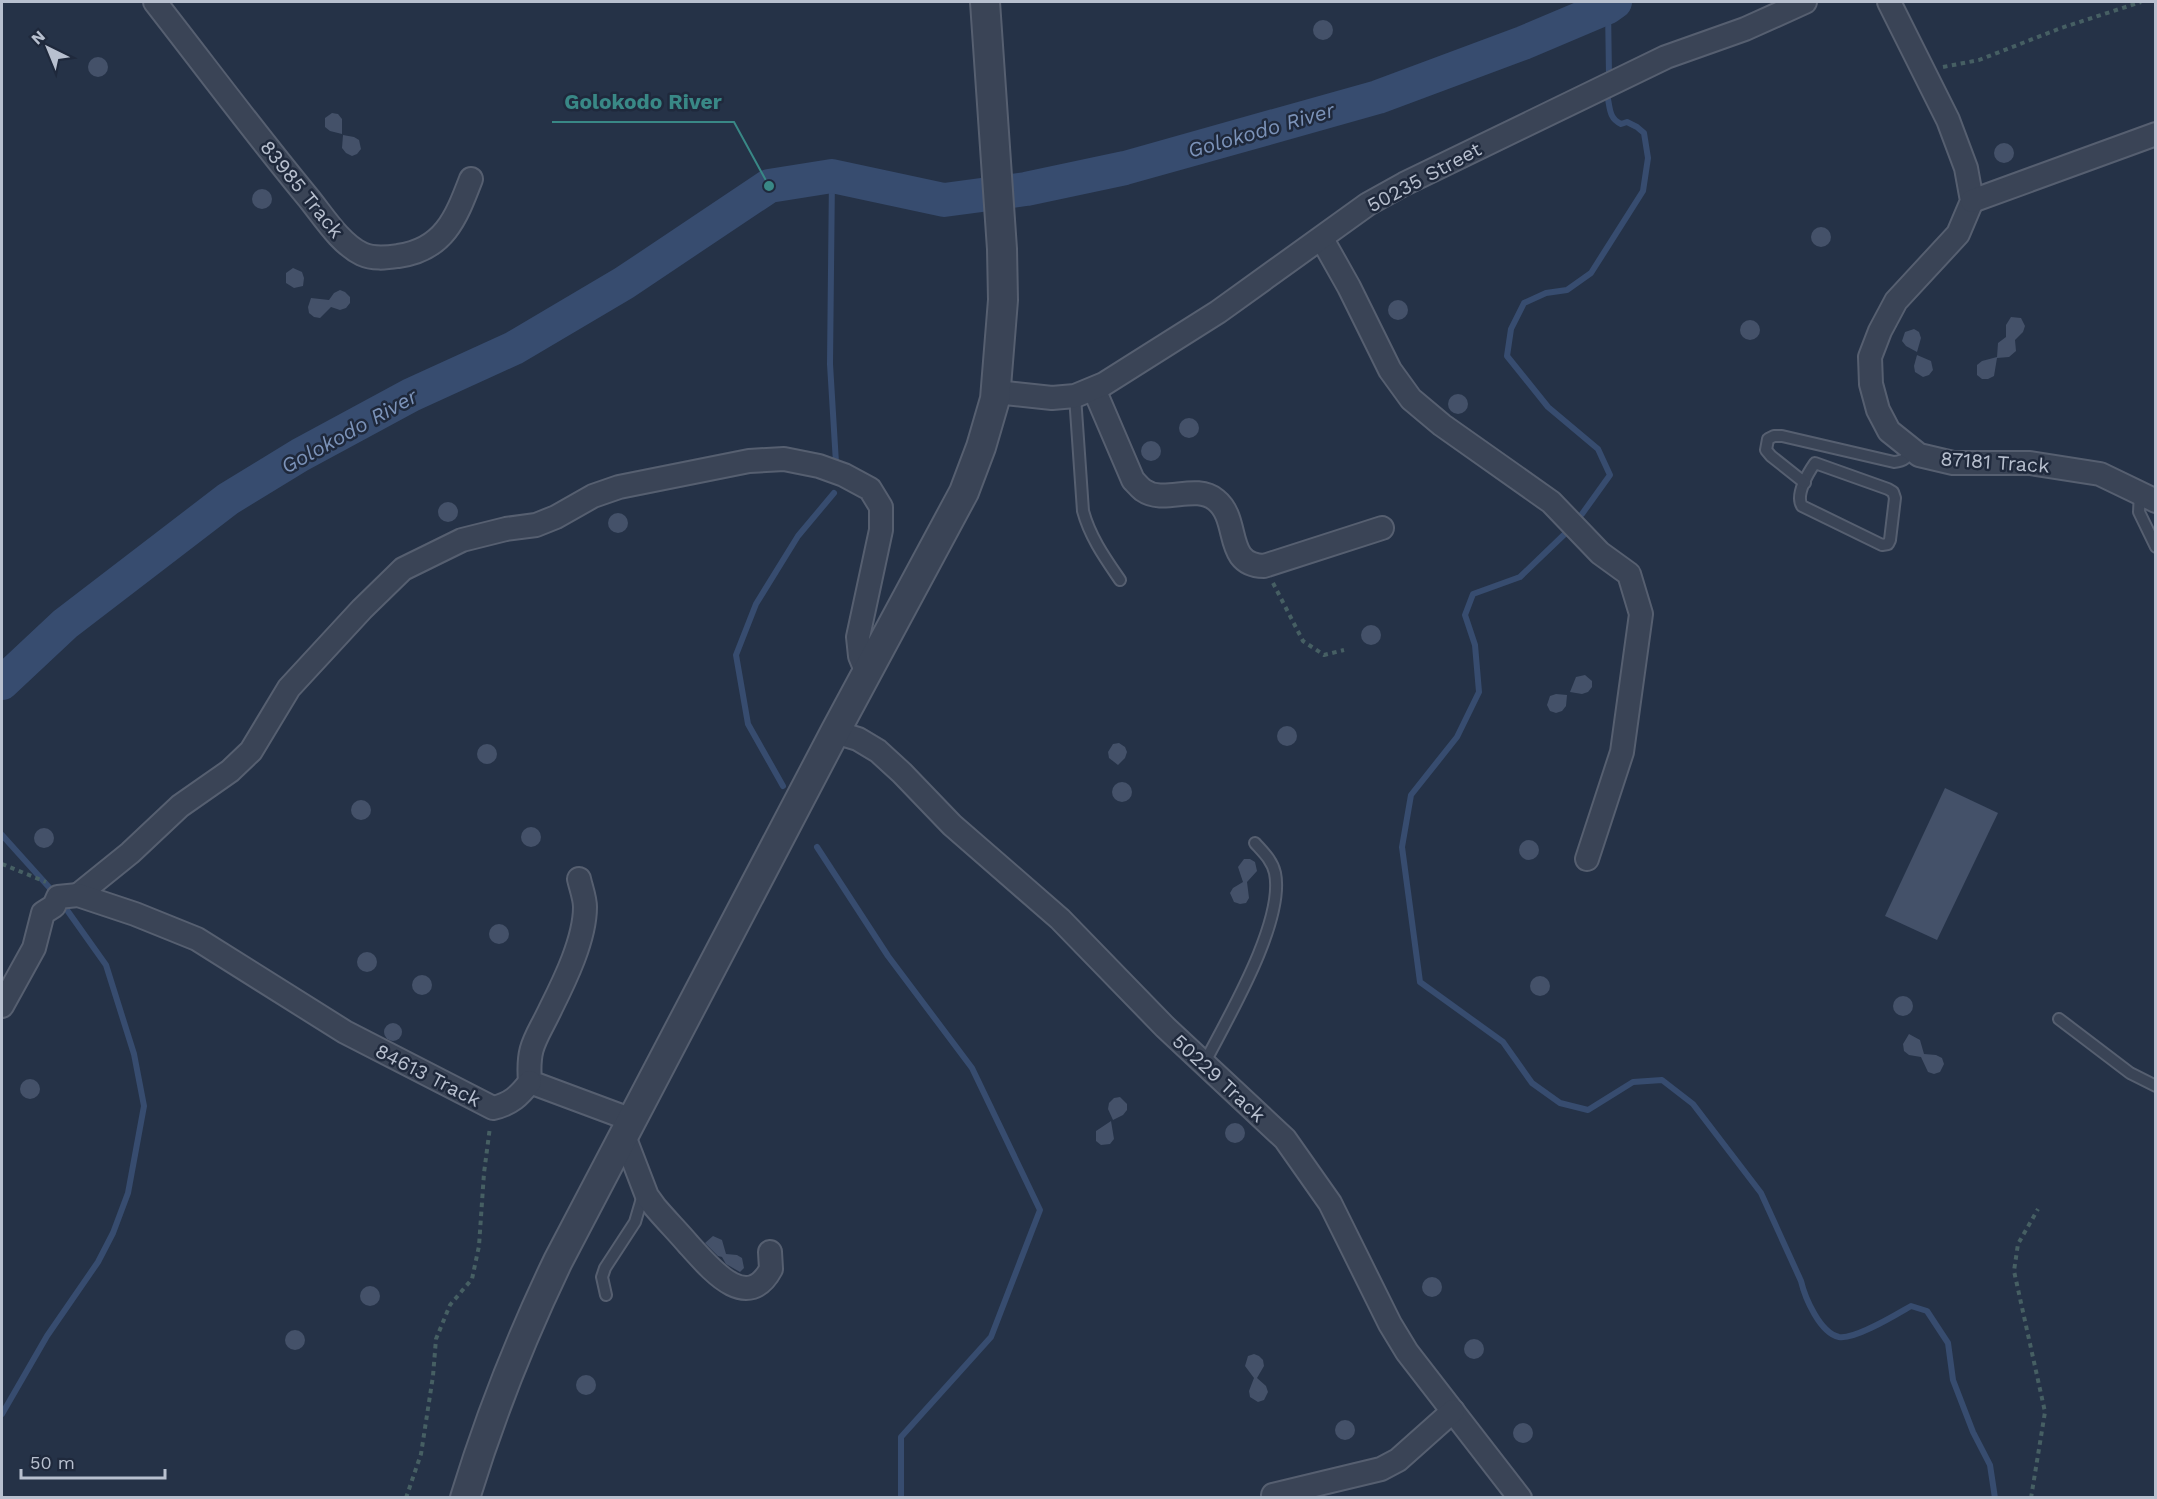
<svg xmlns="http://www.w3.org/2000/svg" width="2157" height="1499" viewBox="0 0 2157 1499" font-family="'Work Sans',sans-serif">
	<rect width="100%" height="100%" fill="#253247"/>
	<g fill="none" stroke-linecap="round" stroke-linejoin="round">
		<g stroke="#374c6f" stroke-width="6">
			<path d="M1608,7l1,69"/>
			<path d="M832,176l-2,188 6,99"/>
			<path d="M1582,514l28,-39 -12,-26 -50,-42 -41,-51 4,-27 13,-26 22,-10 21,-3 24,-17 52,-82 5,-33 -4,-25 -7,-6 -10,-5 -6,2c-11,-5 -11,-14 -13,-25"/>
			<path d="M1571,528l-51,49 -47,17 -8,21 10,30 4,47 -22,45 -46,58 -9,52 18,135 83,60 29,41 28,20 28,7 45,-28 29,-2 31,24 68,89 40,88c4,17 19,52 38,56 16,3 58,-23 72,-31l16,5 21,32 5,37 20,52 17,33 5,33"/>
			<path d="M783,786l-35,-62 -12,-69 20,-51 42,-68 36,-43"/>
			<path d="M2,835l54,60"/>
			<path d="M817,847l71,109 84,112 68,142 -49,127 -90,100v61"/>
			<path d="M2,1414l45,-78 51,-74 15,-29 15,-40 16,-87 -10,-52 -28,-89 -44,-62"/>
		</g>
		<path stroke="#374c6f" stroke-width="34" d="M2,683l63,-59 163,-125 72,-44 111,-60 103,-47 110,-65 145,-97 63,-10 112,24 82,-11 99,-21 253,-71 145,-54 85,-36 7,-5"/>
	</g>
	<g fill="#445169">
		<circle cx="1323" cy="30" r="10"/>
		<circle cx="98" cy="67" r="10"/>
		<path d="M332,113l6,1 4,5v15l-12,-3 -5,-4v-9z"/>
		<path d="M343,135l11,2 5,3 2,9 -4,5 -5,2 -6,-3 -4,-5z"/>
		<circle cx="2004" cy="153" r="10"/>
		<circle cx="262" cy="199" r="10"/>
		<circle cx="1821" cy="237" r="10"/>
		<path d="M293,268l9,4 2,6 -1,8 -9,2 -8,-5v-10z"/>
		<path d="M340,290l5,2 5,5v6l-4,5 -6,2 -9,-3 -11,11 -6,-1 -5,-4 -1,-6 3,-9 18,2 5,-7z"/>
		<circle cx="1398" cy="310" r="10"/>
		<path d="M2011,317l10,1 4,8 -2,6 -8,8 1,11 -7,6 -12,1 -3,18 -6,3h-6l-5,-4v-10l5,-4 15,-4 1,-14 8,-6v-12z"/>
		<circle cx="1750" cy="330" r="10"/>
		<path d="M1914,329l5,3 2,6 -4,14 -11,-6 -4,-5 3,-9z"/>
		<path d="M1917,355l14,6 2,9 -4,5 -6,2 -8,-5 -1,-6z"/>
		<circle cx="1458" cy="404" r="10"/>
		<circle cx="1189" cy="428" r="10"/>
		<circle cx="1151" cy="451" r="10"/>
		<circle cx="448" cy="512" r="10"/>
		<circle cx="618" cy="523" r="10"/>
		<circle cx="1371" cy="635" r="10"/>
		<path d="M1585,675l7,6v6l-4,5 -6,2 -12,-2 6,-15z"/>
		<path d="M1556,694l11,1 -1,11 -4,5 -6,2 -6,-2 -3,-6 3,-9z"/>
		<circle cx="1287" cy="736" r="10"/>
		<path d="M1119,743l6,4 2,5 -2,6 -7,7 -9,-7 -1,-6 5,-8z"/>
		<circle cx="487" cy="754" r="10"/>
		<circle cx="1122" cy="792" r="10"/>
		<path d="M1945,788l53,25 -61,127 -52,-24z"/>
		<circle cx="361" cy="810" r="10"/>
		<circle cx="531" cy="837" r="10"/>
		<circle cx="44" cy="838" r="10"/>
		<circle cx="1529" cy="850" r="10"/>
		<path d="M1244,859h6l5,3 2,9 -10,11 2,16 -3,5 -6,1 -6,-2 -4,-9 3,-5 10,-6 -5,-15z"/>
		<circle cx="499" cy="934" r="10"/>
		<circle cx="367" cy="962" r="10"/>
		<circle cx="422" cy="985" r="10"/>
		<circle cx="1540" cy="986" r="10"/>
		<circle cx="1903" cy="1006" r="10"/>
		<circle cx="393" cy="1032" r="9"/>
		<path d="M1909,1034l11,6 4,14 12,1 6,3 2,6 -4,8 -6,2 -6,-2 -7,-15 -12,-2 -5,-4 -1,-7z"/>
		<circle cx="30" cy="1089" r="10"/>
		<path d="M1120,1097l7,7v6l-4,5 -10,5 -5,-11 1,-6 5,-5z"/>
		<path d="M1111,1121l3,18 -4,5 -9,1 -5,-4v-10z"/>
		<circle cx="1235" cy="1133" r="10"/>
		<path d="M713,1236l9,4 4,14 11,1 5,3 2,10 -4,4 -14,-8 -4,-7 -4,-1 -13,-13z"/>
		<circle cx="1432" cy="1287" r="10"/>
		<circle cx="370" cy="1296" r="10"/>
		<circle cx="295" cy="1340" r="10"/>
		<circle cx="1474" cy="1349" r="10"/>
		<path d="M1254,1354l5,2 4,4 1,6 -7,12 9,8 2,6 -4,8 -6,2 -8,-5 -1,-6 5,-13 -9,-12 3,-10z"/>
		<circle cx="586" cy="1385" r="10"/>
		<circle cx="1345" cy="1430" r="10"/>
		<circle cx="1523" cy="1433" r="10"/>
	</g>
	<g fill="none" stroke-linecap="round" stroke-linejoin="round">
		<defs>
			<g id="service">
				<path d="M1075,396l8,115c7,26 22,47 37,69"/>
				<path d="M1815,463l73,26 5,3 2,6 -5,42 -2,4 -6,1 -80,-39c-7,-11 6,-33 13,-43z"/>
				<path d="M1805,483l-34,-27 -5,-6 2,-11 6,-3h8l112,26c10,-1 14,-4 17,-14"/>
				<path d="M2140,493l-1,19 17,35"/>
				<path d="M2059,1019l71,54 26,13"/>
				<path d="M1204,1064c23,-45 81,-142 71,-191 -3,-13 -12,-21 -20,-30"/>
				<path d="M606,1295l-4,-18 3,-9 30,-46 8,-27"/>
			</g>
			<g id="minor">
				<path d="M155,2c50,64 99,130 151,193 16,19 33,48 56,59 11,5 23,4 36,2 46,-6 58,-38 73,-77"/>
				<path d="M1889,2l59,118 18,48 6,33 -14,33 -62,67 -16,30 -10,26 1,27 7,26 11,21 30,24 34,8h77l70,11 56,27"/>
				<path d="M1972,201l184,-67"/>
				<path d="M1322,239l27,48 41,83 21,29 31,26 109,77 49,51 29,21 12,40 -19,138 -35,107"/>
				<path d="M1094,389l39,91c3,3 6,7 10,10 21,15 52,-7 73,10 25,20 7,65 48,66l118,-38"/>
				<path d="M996,392l56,6 23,-2 29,-12 114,-72 150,-108 36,-20 262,-127 79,-28 60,-27"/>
				<path d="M835,732l23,7 20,12 24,22 50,52 108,94 105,108 120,112 45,64 60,121 17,28 113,146"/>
				<path d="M579,879c2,9 6,19 6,28 0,32 -20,73 -34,101 -15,32 -24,37 -21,74l102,38"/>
				<path d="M78,895l52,-42 50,-47 50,-35 21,-20 38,-63 73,-79 41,-40 59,-29 44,-11 30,-4 20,-8 37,-21 26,-9 130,-26 35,-2 35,7 25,9 26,14 11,18v23l-23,107 2,19 7,17"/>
				<path d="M2,1006l32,-58 9,-35 11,-7 4,-9 20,-2 57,19 62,25 148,93 148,76c18,-4 26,-12 37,-26"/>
				<path d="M624,1136l23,60 8,11c11,13 23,25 34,38 21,23 58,69 82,24l-1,-17"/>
				<path d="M1273,1495l108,-26 17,-9 55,-49"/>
			</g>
			<path id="tertiary" d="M465,1498c25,-82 56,-160 93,-237l277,-529 129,-240 17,-45 14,-48 8,-99 -1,-51 -17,-247"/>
		</defs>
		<use href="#service" stroke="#565f70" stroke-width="14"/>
		<use href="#minor" stroke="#565f70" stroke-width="26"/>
		<use href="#tertiary" stroke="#565f70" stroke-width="32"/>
		<g stroke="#465f63" stroke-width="4" stroke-dasharray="4.5 4.5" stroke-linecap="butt">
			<path d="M1943,67l36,-7 82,-32 80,-26"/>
			<path d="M1273,583l30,58 21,14 20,-5"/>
			<path d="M2,864l44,18"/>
			<path d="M406,1498l15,-44 12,-78 3,-37 14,-34 22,-26 7,-33 5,-73 6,-46"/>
			<path d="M2031,1498l14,-86 -31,-141 4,-27 20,-35"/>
		</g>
		<use href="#service" stroke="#3a4456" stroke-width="10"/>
		<use href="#minor" stroke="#3a4456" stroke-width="22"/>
		<use href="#tertiary" stroke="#3a4456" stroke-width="28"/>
	</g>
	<g text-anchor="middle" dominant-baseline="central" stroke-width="5" stroke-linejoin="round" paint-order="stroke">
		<g font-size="20" fill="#b8c0cf" stroke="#1f293c">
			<text transform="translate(1424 177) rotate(-28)">50235 Street</text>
			<text transform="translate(302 189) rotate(51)">83985 Track</text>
			<text transform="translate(1995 462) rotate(4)">87181 Track</text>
			<text transform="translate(428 1075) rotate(27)">84613 Track</text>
			<text transform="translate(1219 1078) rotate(43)">50229 Track</text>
		</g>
		<g font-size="21" font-style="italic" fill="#7c93b9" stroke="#1f293c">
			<text transform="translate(1261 130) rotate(-16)">Golokodo River</text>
			<text transform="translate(349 431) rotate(-29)">Golokodo River</text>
		</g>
	</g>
	<path fill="none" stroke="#398886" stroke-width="2" d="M769 186L734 122H552"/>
	<circle fill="#398886" stroke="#1f293c" stroke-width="2" cx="769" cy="186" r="6"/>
	<g font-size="21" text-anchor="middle" font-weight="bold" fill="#398886" stroke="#1f293c" stroke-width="5" stroke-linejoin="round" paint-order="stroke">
		<text x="643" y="109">Golokodo River</text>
	</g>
	<rect width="2157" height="1499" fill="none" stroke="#b8c0cf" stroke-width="6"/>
	<g transform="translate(48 48) rotate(317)" stroke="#1f293c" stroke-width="4.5" paint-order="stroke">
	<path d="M0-4.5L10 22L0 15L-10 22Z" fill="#b8c0cf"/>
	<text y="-9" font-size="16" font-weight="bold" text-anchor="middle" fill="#b8c0cf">N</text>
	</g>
	<path d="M21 1469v9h144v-9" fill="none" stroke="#b8c0cf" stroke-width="3"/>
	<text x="30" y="1469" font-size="18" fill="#b8c0cf" stroke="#1f293c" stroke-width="4.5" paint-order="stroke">50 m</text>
</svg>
